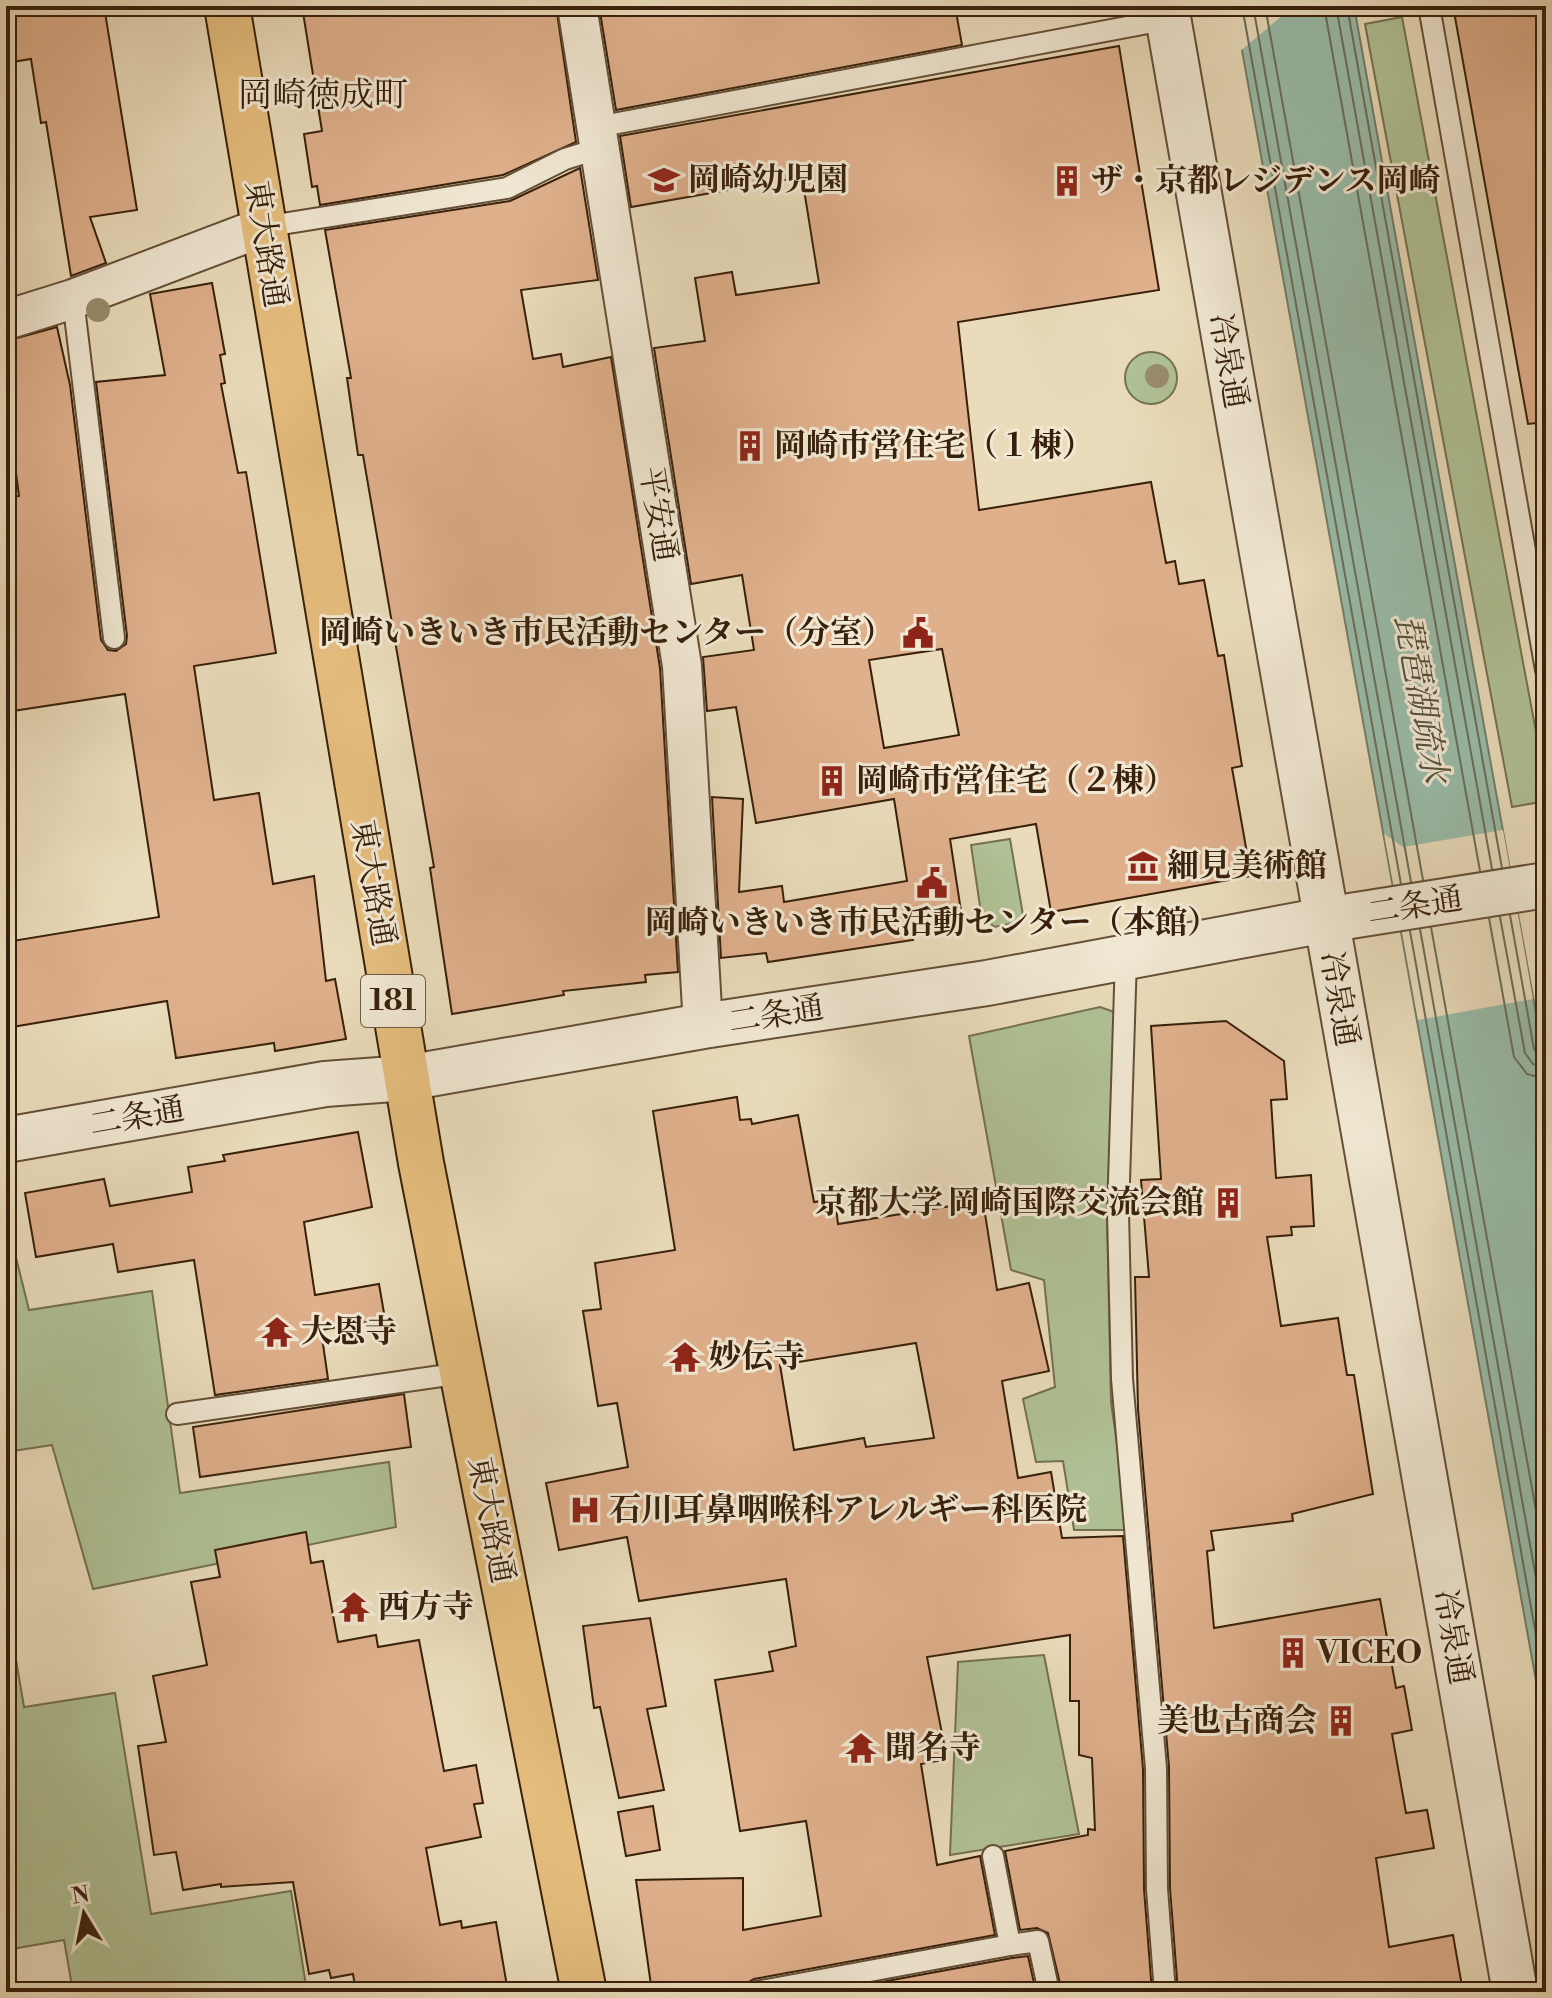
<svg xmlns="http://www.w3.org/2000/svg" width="1552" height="1998" viewBox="0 0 1552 1998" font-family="'Libre Bodoni','Noto Serif JP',serif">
	<rect width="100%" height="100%" fill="#eadcbb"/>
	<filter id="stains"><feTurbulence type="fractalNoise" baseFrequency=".0025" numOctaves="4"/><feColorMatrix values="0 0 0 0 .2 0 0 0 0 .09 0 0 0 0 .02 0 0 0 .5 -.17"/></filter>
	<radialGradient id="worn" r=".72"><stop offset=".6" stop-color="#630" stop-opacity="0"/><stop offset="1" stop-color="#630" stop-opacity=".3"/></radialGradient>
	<g fill="#b0c296" stroke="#747150" stroke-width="2">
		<path d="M1402,17l144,768v16l-34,6 -147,-783z"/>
		<circle cx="1151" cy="378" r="26"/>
		<path d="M1010,839l14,82 -30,6 -13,-14 -10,-68z"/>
		<path d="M1100,1007l17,6 -10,202 4,188 19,127h-56l-11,-69 -27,1 -13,-63 32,-12 -11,-107 -33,-10 -42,-234z"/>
		<path d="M6,1217l23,93 123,-19 28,202 209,-31 7,65 -303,62 -41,-144 -46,7z"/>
		<path d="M6,1600l18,107 91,-14 36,221 140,-23 16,101h-234l-9,-52 -58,10z"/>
		<path d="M1044,1655l35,179 -129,21 8,-193z"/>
	</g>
	<path fill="#99bcaa" stroke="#727e6a" stroke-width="2" d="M1234,6h120l192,1063v667z"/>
	<g fill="#eadcbb">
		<path d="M1230,6h118l-65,9 -44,37z"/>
		<path d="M1503,830l30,169 -115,21 -34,-186 19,13z"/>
	</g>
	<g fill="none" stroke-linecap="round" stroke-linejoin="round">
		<g stroke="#686e5a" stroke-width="2">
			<path d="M1242,6l159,878"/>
			<path d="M1253,6l158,876"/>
			<path d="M1265,6l158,874"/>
			<path d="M1324,6l156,865"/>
			<path d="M1336,6l156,863"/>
			<path d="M1347,6l155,862"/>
			<path d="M1510,915l24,134 5,7 7,1"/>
			<path d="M1500,917l25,136 8,11 13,3"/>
			<path d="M1489,918l25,139 13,17 19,5"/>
			<path d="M1431,927l115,639"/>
			<path d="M1420,929l126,705"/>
			<path d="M1410,931l136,760"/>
		</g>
	</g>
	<g fill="#dfb08c" stroke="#38200b" stroke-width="2" fill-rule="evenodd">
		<path d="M6,6h98l33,204 -47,7 16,46 -35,13 -25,-154 -5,1 -10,-64 -25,4z"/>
		<path d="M302,6h254l20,136 -73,33 -183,30 -3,-19 -5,1 -8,-53 18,-3z"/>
		<path d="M599,6h356l7,39 -346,65z"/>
		<path d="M1453,6h93v416l-18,2z"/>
		<path d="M1119,46l40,244 -201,32 21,188 172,-28 15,81 9,-2 4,23 25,-4 14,76 6,-1 18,111 -10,2 19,108 -200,36 -15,-88 -86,15 11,72 -52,9 4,20 -145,22 -2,-9 -45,5 -9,-161 31,2 -4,93 43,-6 2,16 123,-21 -13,-82 -138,24 -20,-116 -29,4 -4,-54 51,-7 -12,-75 -51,9 -37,-236 51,-7 -10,-63 37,-6 4,23 83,-12 -17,-106 -171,30 -11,-71zM942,649l17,86 -75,13 -15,-88z"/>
		<path d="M580,168l18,112 -77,10 12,69 28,-5 2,13 48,-10 49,311 18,304 -33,3 1,7 -83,9 1,4 -112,19 -22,-146 4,-1 -71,-412h-5l-11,-77h4l-26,-148 185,-29z"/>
		<path d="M212,283l13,71 -5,1 5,28 -4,1 17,89 8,-1 30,181 -82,13 20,134 45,-7 14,91 41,-8 12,105 9,-2 11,60 -71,12 -1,-8 -98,15 -9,-57 -161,27v-86l153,-25 -34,-223 -119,18v-214l13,-2 -13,-100v-55l51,-14 13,58 31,255 7,10 8,1 10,-7 1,-8 -31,-254 69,-7 -15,-81z"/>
		<path d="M1226,1021l58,40 3,38 -16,1 5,78 35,-3 3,51 -23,1 1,8 -25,2 14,89 57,-8 9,57h7l19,119 -81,20 1,7 -82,10 3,19 -7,1 7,77 166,-29 16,89 8,-2 8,44 -20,4 14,79 21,-3 7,38 -58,10 13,89 64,-12 10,57h-285l-8,-104 -1,-121 -31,-358 -3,-132h14l-8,-97 20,-1 -10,-153z"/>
		<path d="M737,1097l3,23 11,-1 1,5 46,-9 16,87 21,-3 3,25 145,-23 14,89 32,-7 20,88 -47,10 16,97 33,-6 11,66 61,-2 20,233 1,120 8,103h-90l-14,-59 -11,-5 -17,2 -15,-79 83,-16v-6l7,1 -3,-72 -13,-3v-54h-9v-66l-143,22 20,102 -26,5 16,101 43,-9 15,79 -241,44 -7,4 -4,9h-91l-16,-112 107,-2v52l78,-14 -15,-95 -66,10 -25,-151 58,-9 -4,-19 27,-6 -10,-67 -147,22 -12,-64 -68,13 -13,-67 82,-16 -11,-64 -19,3 -15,-95 18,-2 -6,-46 80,-13 -22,-139zM916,1343l18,95 -68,9 -2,-9 -70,12 -14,-85z"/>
		<path d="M358,1132l14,75 -68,15 11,73 64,-11 6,35 -64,11 7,49 -113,16 -21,-135 -76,12 -5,-28 -77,13 -11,-64 79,-14 6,27 82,-14 -4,-25 37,-6 -2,-6z"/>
		<path d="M404,1394l7,53 -211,30 -7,-50z"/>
		<path d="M306,1532l5,31 12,-2 15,81 38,-7 2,12 41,-7 25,131 32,-6 7,38 -9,1 7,33 -55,11 14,77 21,-4 1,7 34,-6 12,70h-152l-3,-18 -22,4 -2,-8 -20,4 -16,-92 -72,5v-3l-38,6 -7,-38 -22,3 -16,-109 28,-4 -13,-66 54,-11 -16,-83 29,-5 -5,-27z"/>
		<path d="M650,1618l16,88 -19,3 17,81 -45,8 -19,-91 -6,1 -11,-82z"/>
		<path d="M653,1806l7,44 -34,6 -8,-44z"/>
		<path d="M1028,1956l8,36h-209l185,-34z"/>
	</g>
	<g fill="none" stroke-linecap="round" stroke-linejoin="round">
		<defs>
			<g id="service">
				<path d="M1429,6l117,664"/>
				<path d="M597,127l572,-108"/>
				<path d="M263,227l244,-39 58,-29 35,-11"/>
				<path d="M73,299l41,339"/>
				<path d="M1126,957l-8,256 4,166 34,389 1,121 8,103"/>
				<path d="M177,1414l285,-41"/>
				<path d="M1010,1945l28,-4 11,51"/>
				<path d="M756,1992l254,-47 -17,-89"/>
			</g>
			<g id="minor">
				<path d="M577,6l105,660 21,360"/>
				<path d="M6,320l67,-21 190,-72"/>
			</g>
			<g id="tertiary">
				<path d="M1166,6l349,1986"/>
				<path d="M6,1140l319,-56 82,-6 296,-52 284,-43 338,-63 221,-35"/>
			</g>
			<path id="primary" d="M227,6l194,1157 163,829"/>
		</defs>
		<use href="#service" stroke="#644f37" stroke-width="24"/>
		<use href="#minor" stroke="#644f37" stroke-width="42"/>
		<use href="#tertiary" stroke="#644f37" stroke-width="48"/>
		<use href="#primary" stroke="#38200b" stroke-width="48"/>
		<use href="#service" stroke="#f1e8d3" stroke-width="20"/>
		<use href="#minor" stroke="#f1e8d3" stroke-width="38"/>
		<use href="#tertiary" stroke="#f1e8d3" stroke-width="44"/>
		<use href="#primary" stroke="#e5be7e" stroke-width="44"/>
	</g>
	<g fill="#998b6d">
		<circle cx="98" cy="310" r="12"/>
		<circle cx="1157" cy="376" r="12"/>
	</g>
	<defs>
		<symbol id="school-bare" viewBox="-9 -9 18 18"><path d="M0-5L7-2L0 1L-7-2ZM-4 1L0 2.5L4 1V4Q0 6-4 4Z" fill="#8f2418" stroke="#f1e8d3" stroke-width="2.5" paint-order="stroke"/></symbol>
		<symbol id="building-bare" viewBox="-9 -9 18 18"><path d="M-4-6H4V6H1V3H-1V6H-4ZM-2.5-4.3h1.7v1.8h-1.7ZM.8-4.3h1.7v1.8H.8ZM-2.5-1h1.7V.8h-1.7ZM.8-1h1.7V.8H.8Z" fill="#8f2418" stroke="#f1e8d3" stroke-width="2.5" paint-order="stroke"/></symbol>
		<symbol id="civic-bare" viewBox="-9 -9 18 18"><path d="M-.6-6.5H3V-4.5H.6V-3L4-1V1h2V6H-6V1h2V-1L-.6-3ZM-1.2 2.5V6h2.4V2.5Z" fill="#8f2418" stroke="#f1e8d3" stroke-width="2.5" paint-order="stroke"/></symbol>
		<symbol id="museum-bare" viewBox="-9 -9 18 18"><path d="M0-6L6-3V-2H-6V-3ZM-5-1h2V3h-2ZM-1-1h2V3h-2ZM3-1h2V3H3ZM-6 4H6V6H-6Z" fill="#8f2418" stroke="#f1e8d3" stroke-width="2.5" paint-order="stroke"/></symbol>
		<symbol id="temple-bare" viewBox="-9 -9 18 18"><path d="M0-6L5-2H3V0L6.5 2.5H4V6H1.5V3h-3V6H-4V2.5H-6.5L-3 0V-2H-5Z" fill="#8f2418" stroke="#f1e8d3" stroke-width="2.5" paint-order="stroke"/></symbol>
		<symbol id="hospital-bare" viewBox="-9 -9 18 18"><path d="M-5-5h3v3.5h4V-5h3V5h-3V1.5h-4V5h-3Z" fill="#8f2418" stroke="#f1e8d3" stroke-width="2.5" paint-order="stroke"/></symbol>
	</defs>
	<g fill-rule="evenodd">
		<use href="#school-bare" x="642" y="158" width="44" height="44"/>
		<use href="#building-bare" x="1045" y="159" width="44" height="44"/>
		<use href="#building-bare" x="728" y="424" width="44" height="44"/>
		<use href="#civic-bare" x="896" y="611" width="44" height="44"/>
		<use href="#building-bare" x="810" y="759" width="44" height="44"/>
		<use href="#museum-bare" x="1121" y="844" width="44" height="44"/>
		<use href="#civic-bare" x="910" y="861" width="44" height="44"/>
		<use href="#building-bare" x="1206" y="1181" width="44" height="44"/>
		<use href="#temple-bare" x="255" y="1310" width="44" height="44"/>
		<use href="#temple-bare" x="663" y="1335" width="44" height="44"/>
		<use href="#hospital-bare" x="563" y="1488" width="44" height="44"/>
		<use href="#temple-bare" x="332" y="1585" width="44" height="44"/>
		<use href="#building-bare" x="1271" y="1631" width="44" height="44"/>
		<use href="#building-bare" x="1319" y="1699" width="44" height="44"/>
		<use href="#temple-bare" x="839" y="1726" width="44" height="44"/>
	</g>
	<g text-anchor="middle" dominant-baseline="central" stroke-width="6" stroke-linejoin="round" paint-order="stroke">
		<rect fill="#f1e8d3" stroke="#705c47" stroke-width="2" x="361" y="975" width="64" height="52" rx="6"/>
		<g font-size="30" font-weight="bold" fill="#38200b">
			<text x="393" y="1001">181</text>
		</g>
		<g font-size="32" font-weight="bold" fill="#38200b" stroke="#f1e8d3" text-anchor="start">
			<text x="688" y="180">岡崎幼児園</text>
			<text x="1091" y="181">ザ・京都レジデンス岡崎</text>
			<text x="774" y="446">岡崎市営住宅（１棟）</text>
			<text x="894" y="633" text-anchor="end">岡崎いきいき市民活動センター（分室）</text>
			<text x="856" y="781">岡崎市営住宅（２棟）</text>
			<text x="1167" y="866">細見美術館</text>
			<text x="932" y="923" text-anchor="middle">岡崎いきいき市民活動センター（本館）</text>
			<text x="1204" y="1203" text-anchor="end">京都大学 岡崎国際交流会館</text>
			<text x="301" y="1332">大恩寺</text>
			<text x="709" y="1357">妙伝寺</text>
			<text x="609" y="1510">石川耳鼻咽喉科アレルギー科医院</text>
			<text x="378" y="1607">西方寺</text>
			<text x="1317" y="1653">VICEO</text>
			<text x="1317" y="1721" text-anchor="end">美也古商会</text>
			<text x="885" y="1748">聞名寺</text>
		</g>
		<g font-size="32" fill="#38200b" stroke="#f1e8d3">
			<text transform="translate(266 244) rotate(81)">東大路通</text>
			<text transform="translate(1228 361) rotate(80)">冷泉通</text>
			<text transform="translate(658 514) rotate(81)">平安通</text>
			<text transform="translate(373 883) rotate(80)">東大路通</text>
			<text transform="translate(1415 906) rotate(-9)">二条通</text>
			<text transform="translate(1339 999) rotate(80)">冷泉通</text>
			<text transform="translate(776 1015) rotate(-9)">二条通</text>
			<text transform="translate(137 1117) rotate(-10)">二条通</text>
			<text transform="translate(491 1520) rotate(79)">東大路通</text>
			<text transform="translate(1453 1637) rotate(80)">冷泉通</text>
		</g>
		<g font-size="34" fill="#38200b" stroke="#f1e8d3">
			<text x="323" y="96">岡崎徳成町</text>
		</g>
		<g font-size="34" font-style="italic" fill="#554f3b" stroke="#f1e8d3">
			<text transform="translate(1420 699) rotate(80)">琵琶湖疏水</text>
		</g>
	</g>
	<rect width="1552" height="1998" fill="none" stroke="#eadcbb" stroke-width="32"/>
	<rect x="8" y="8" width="1536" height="1982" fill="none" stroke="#38200b" stroke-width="4"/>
	<rect x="16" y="16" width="1520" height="1966" fill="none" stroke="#38200b" stroke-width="2"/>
	<g transform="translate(84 1914) rotate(350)" stroke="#f1e8d3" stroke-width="6" paint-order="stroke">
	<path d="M0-6L14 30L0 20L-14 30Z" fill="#38200b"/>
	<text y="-12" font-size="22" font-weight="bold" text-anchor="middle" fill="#38200b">N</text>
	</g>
	<rect width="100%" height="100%" filter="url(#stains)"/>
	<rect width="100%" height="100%" fill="url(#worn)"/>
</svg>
